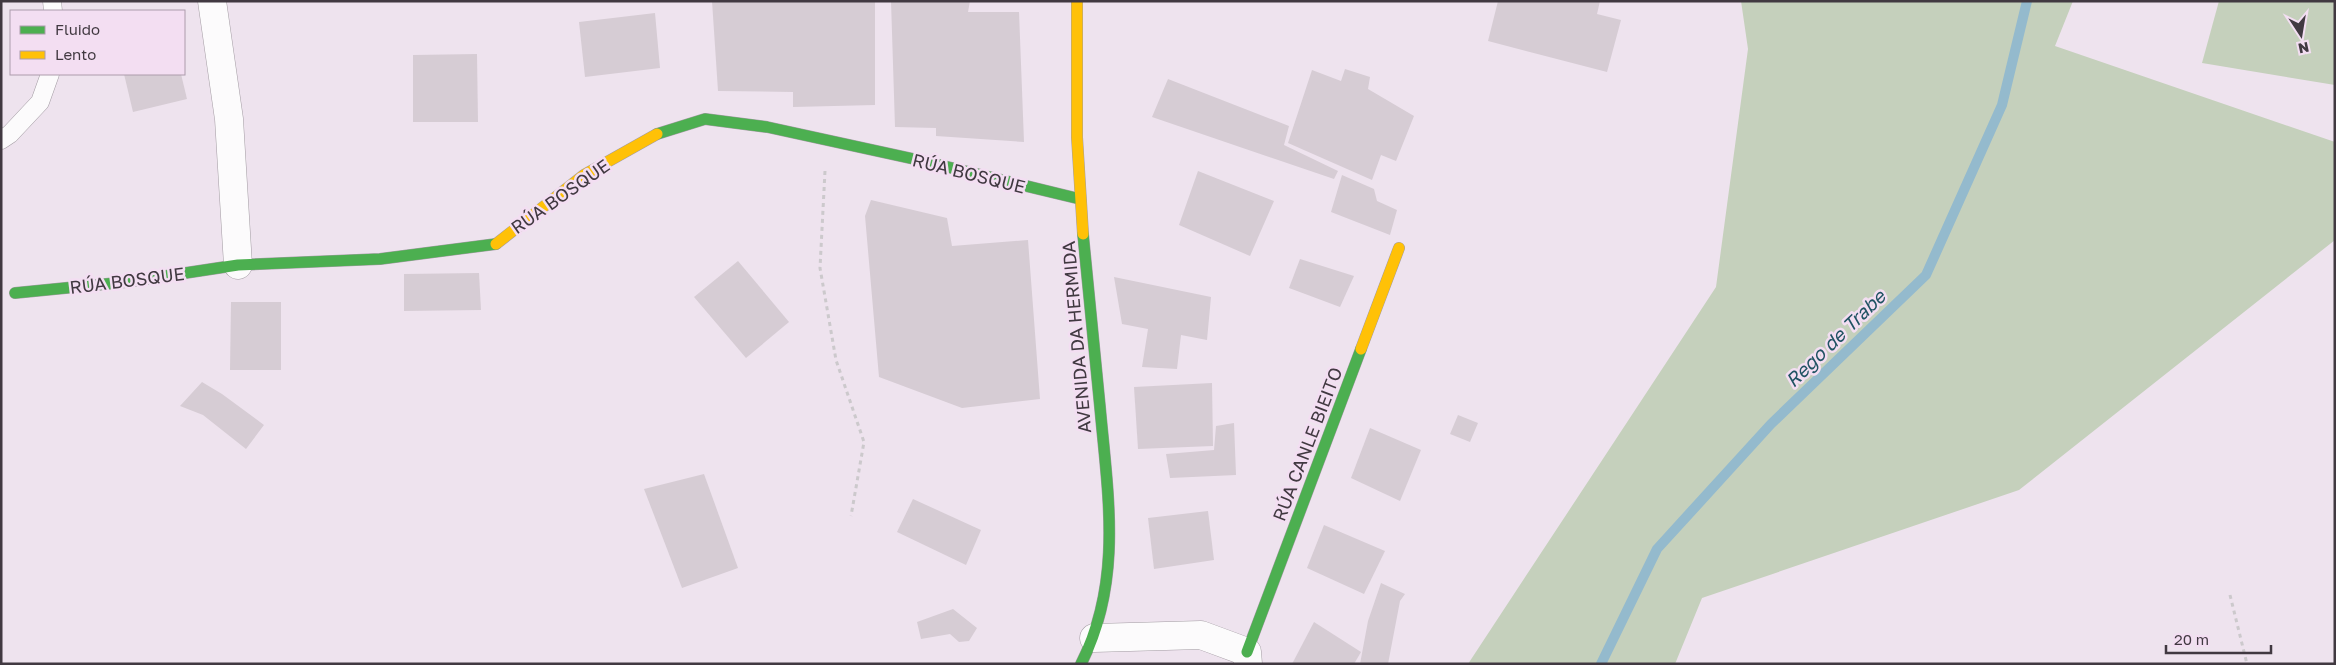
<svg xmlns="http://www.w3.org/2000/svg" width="2336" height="665" viewBox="0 0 2336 665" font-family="'Golos Text',sans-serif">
	<rect width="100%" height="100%" fill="#eee3ee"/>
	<g fill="#c5d0bc">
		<path d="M1741,1h332l-18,45 280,96v98l-316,250 -317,108 -27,66h-207l248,-377 32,-238z"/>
		<path d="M2219,1h116v84l-133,-22z"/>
	</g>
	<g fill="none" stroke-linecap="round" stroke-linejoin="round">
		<path stroke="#94bacd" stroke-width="10" d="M1601,664l56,-115 114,-125 155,-149 76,-170 25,-104"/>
	</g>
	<g fill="#d6ccd4">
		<path d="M712,1h163v104l-82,2v-15l-75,-1z"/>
		<path d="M891,1h79l-2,11h51l5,130 -88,-6v-8l-41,-1z"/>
		<path d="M1498,1h102l-3,13 24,6 -14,52 -119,-31z"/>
		<path d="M655,13l5,55 -75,9 -6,-55z"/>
		<path d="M477,54l1,68h-65v-67z"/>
		<path d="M1345,69l25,8 -2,12 46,27 -18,45 -15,-6 -9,25 -84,-37 24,-73 29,11z"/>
		<path d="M124,74h57l6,25 -54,13z"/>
		<path d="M1168,79l121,47 -5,19 54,26 -4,8 -182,-62z"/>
		<path d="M1198,171l76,30 -24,55 -71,-31z"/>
		<path d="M1342,175l32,14 3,12 20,9 -7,25 -59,-23z"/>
		<path d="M871,200l76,18 5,28 76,-6 12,159 -78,9 -83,-31 -14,-161z"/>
		<path d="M1300,259l54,17 -14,31 -51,-19z"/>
		<path d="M738,261l51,61 -43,36 -52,-61z"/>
		<path d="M479,273l2,37 -77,1v-37z"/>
		<path d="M1114,277l97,20 -4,43 -26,-5 -4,34 -35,-2 6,-38 -26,-5z"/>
		<path d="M231,302h50v68h-51z"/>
		<path d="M202,382l20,12 42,31 -18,24 -43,-34 -23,-9z"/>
		<path d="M1212,383l1,63 -75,3 -4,-62z"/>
		<path d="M1458,415l20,8 -8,19 -20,-8z"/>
		<path d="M1234,423l2,52 -66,3 -4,-24 48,-4 2,-24z"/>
		<path d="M1370,428l51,22 -21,51 -49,-23z"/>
		<path d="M704,474l34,94 -56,20 -38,-99z"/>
		<path d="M913,499l68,31 -15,35 -69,-33z"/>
		<path d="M1208,511l6,49 -60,9 -6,-51z"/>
		<path d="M1324,525l61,26 -21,43 -57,-26z"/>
		<path d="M1381,583l24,11 -5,7 -12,63h-28l8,-43z"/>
		<path d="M953,609l24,19 -8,13 -10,1 -9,-8 -29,5 -4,-17z"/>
		<path d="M1314,622l47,30 -7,12h-62z"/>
	</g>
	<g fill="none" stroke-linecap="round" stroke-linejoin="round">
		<defs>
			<g id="lane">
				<path d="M52,1l1,10"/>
				<path d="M1,140l9,-6 30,-32 10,-28"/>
			</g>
			<g id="street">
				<path d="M212,1l17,118 9,146"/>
				<path d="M1094,638l107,-3 46,17 1,12"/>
			</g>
			<g id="fast">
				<path d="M657,134l48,-15 62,8 156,34 157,38"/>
				<path d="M15,293l111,-11 112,-17 142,-6 116,-15"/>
				<path d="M1247,652l114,-303"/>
				<path d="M1081,664c42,-83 27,-168 19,-257 -6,-57 -11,-115 -17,-173"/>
			</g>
			<g id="slow">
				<path d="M1077,1v136l6,97"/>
				<path d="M496,244l88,-69 73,-41"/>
				<path d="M1361,349l38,-101"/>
			</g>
		</defs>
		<use href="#lane" stroke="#a39ca3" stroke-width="19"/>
		<use href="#street" stroke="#a39ca3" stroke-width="29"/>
		<use href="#fast" stroke="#a39ca3" stroke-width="12"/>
		<use href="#slow" stroke="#a39ca3" stroke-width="12"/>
		<g stroke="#ccc9cc" stroke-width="3" stroke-dasharray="4 4" stroke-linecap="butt">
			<path d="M825,171l-5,97 16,92 28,82 -13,74"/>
			<path d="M2230,595l17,69"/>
		</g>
		<use href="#lane" stroke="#fcfbfc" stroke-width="18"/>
		<use href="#street" stroke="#fcfbfc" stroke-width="28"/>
		<use href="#fast" stroke="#4caf50" stroke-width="11"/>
		<use href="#slow" stroke="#ffc107" stroke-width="11"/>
	</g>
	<g text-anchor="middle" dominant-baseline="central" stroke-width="5" stroke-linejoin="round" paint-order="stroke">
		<g font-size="18" fill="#413941" stroke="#f3def2">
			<text transform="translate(969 173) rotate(14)">RÚA BOSQUE</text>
			<text transform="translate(560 196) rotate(-35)">RÚA BOSQUE</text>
			<text transform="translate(127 280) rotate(-7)">RÚA BOSQUE</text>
			<text transform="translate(1076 337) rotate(-95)">AVENIDA DA HERMIDA</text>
			<text transform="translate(1307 444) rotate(-69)">RÚA CANLE BIEITO</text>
		</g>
		<g font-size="19" font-style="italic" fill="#205363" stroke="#f3def2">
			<text transform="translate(1835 338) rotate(-44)">Rego de Trabe</text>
		</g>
	</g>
	<rect width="2336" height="665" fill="none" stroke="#413941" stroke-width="5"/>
	<rect x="10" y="10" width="175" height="65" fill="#f3def2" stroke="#ac9cab"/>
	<rect x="20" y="26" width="25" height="8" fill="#4caf50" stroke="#ac9cab"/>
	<text x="55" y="35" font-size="15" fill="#413941">Fluido</text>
	<rect x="20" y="51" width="25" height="8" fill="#ffc107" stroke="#ac9cab"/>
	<text x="55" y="60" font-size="15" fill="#413941">Lento</text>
	<g transform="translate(2301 35) rotate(168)" stroke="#f3def2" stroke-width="4" paint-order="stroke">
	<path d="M0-4L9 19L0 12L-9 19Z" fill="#413941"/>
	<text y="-8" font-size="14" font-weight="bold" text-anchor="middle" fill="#413941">N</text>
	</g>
	<path d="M2166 645v8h105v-8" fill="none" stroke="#413941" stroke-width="2.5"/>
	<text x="2174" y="645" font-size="15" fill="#413941" stroke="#f3def2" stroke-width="4" paint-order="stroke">20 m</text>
</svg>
